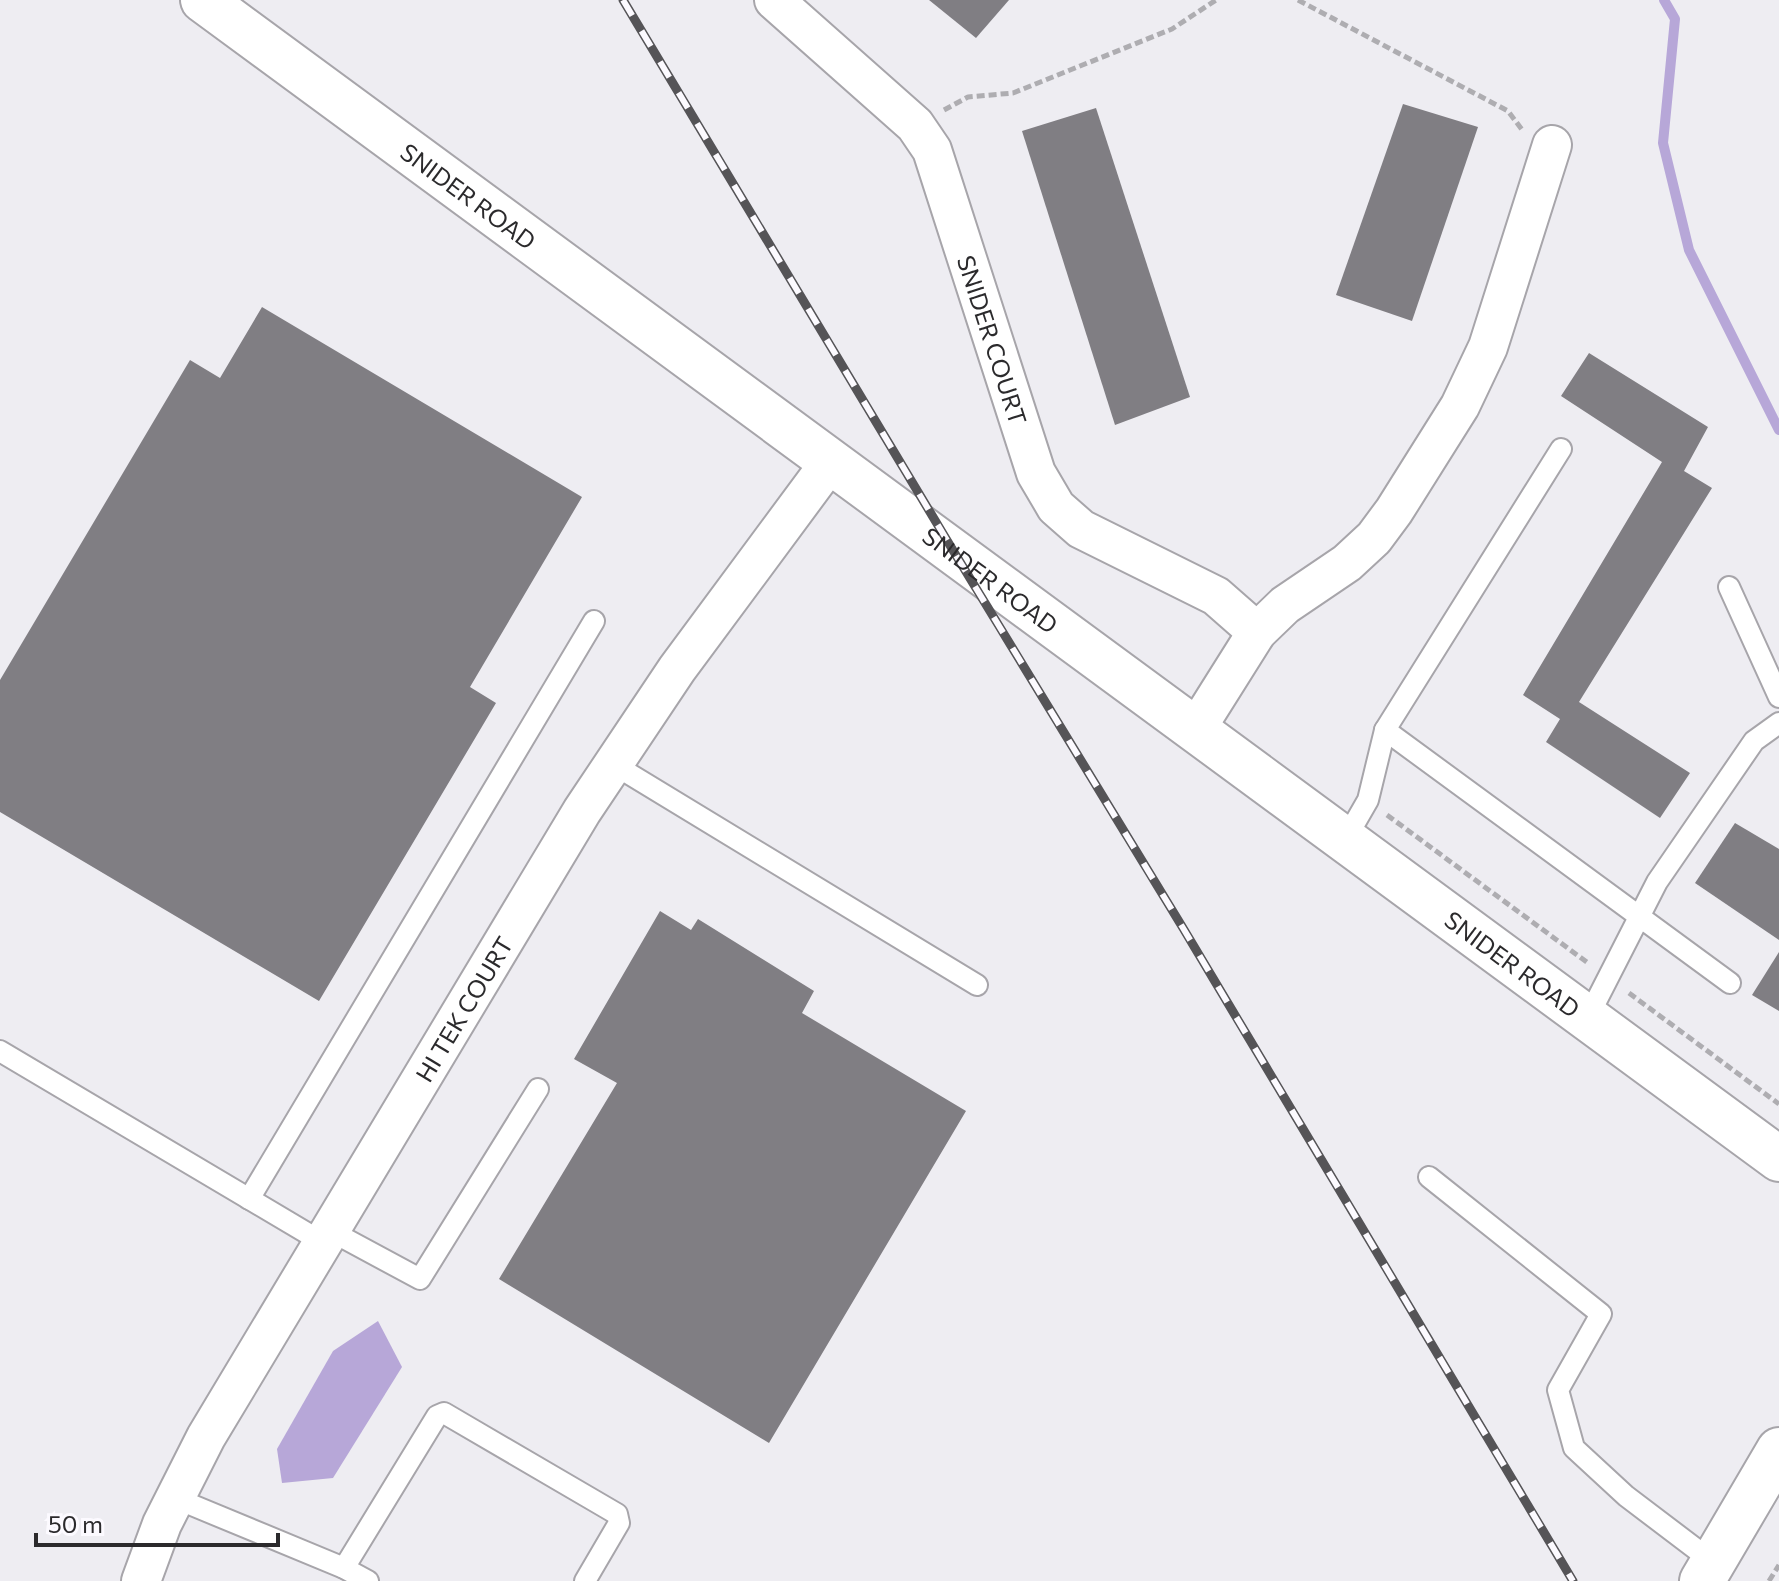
<svg xmlns="http://www.w3.org/2000/svg" width="1779" height="1581" viewBox="0 0 1779 1581" font-family="Commissioner,sans-serif">
	<rect width="100%" height="100%" fill="#eeedf2"/>
	<path fill="#b7a7d8" d="M378,1321l24,46 -69,111 -51,5 -5,-34 56,-98z"/>
	<g fill="none" stroke-linecap="round" stroke-linejoin="round">
		<path stroke="#b7a7d8" stroke-width="10" d="M1664,0l11,19 -12,124 26,107 90,180"/>
	</g>
	<g fill="#807e83">
		<path d="M929,0h80l-33,38z"/>
		<path d="M1403,104l75,23 -66,194 -76,-26z"/>
		<path d="M1096,108l94,289 -75,28 -93,-294z"/>
		<path d="M262,307l320,190 -112,190 26,16 -177,298 -319,-189v-132l190,-320 30,18z"/>
		<path d="M1589,353l119,74 -24,44 28,17 -133,214 111,71 -30,45 -114,-76 14,-23 -37,-24 139,-233 -101,-66z"/>
		<path d="M1735,823l44,26v91l-84,-57z"/>
		<path d="M660,911l31,19 7,-11 116,72 -12,22 164,98 -197,332 -270,-164 118,-196 -43,-24z"/>
		<path d="M1779,952v59l-27,-16z"/>
	</g>
	<g fill="none" stroke-linecap="round" stroke-linejoin="round">
		<defs>
			<g id="service">
				<path d="M1729,587l50,110"/>
				<path d="M1385,730l345,253"/>
				<path d="M613,764l364,221"/>
				<path d="M1345,840l23,-40 17,-70 176,-281"/>
				<path d="M1587,1019l70,-137 97,-141 25,-18"/>
				<path d="M0,1051l322,191"/>
				<path d="M1429,1177l172,137 -43,76 16,58 52,48 87,66"/>
				<path d="M249,1199l345,-578"/>
				<path d="M329,1230l91,49 118,-190"/>
				<path d="M175,1498l169,70 24,13"/>
				<path d="M344,1568l93,-152 7,-3 173,101 2,9 -34,58"/>
			</g>
			<g id="minor">
				<path id="s1" d="M774,0l141,125 17,25 104,323 20,34 25,22 135,67 41,36"/>
				<path d="M1196,729l61,-97 28,-27 62,-42 27,-25 20,-27 66,-105 28,-59 64,-202"/>
				<path id="s2" d="M141,1581l21,-57 44,-87 376,-626 95,-142 154,-208"/>
			</g>
			<g id="tertiary">
				<path id="s3" d="M203,0l1576,1159"/>
				<path d="M1702,1581l77,-131"/>
			</g>
		</defs>
		<use href="#service" stroke="#a7a5aa" stroke-width="24"/>
		<use href="#minor" stroke="#a7a5aa" stroke-width="42"/>
		<use href="#tertiary" stroke="#a7a5aa" stroke-width="48"/>
		<g stroke="#aeadb1" stroke-width="5" stroke-dasharray="8 4" stroke-linecap="butt">
			<path d="M1298,0l210,111 15,20"/>
			<path d="M944,110l24,-13 45,-4 159,-64 44,-29"/>
			<path d="M1387,815l201,148"/>
			<path d="M1629,993l150,111"/>
			<path d="M1769,1581l10,-16"/>
		</g>
		<use href="#service" stroke="#fff" stroke-width="20"/>
		<use href="#minor" stroke="#fff" stroke-width="38"/>
		<use href="#tertiary" stroke="#fff" stroke-width="44"/>
		<defs>
			<path id="rail" d="M623,0l331,552 229,376 390,653"/>
		</defs>
		<use href="#rail" stroke="#555457" stroke-width="9"/>
		<use href="#rail" stroke="#fcfaff" stroke-width="6" stroke-dasharray="18" stroke-linecap="butt"/>
	</g>
	<g text-anchor="middle" dominant-baseline="central" stroke-width="8" stroke-linejoin="round" paint-order="stroke">
		<g font-size="24" fill="#2b2a2c" stroke="#fcfaff">
			<text stroke="none"><textPath href="#s3" startOffset="330">SNIDER ROAD</textPath></text>
			<text stroke="none"><textPath href="#s1" startOffset="418">SNIDER COURT</textPath></text>
			<text stroke="none"><textPath href="#s3" startOffset="978">SNIDER ROAD</textPath></text>
			<text stroke="none"><textPath href="#s3" startOffset="1626">SNIDER ROAD</textPath></text>
			<text stroke="none"><textPath href="#s2" startOffset="658">HI TEK COURT</textPath></text>
		</g>
	</g>
	<path d="M36 1533v12h242v-12" fill="none" stroke="#2b2a2c" stroke-width="4"/>
	<text x="48" y="1533" font-size="24" fill="#2b2a2c" stroke="#fcfaff" stroke-width="6" paint-order="stroke">50 m</text>
</svg>
